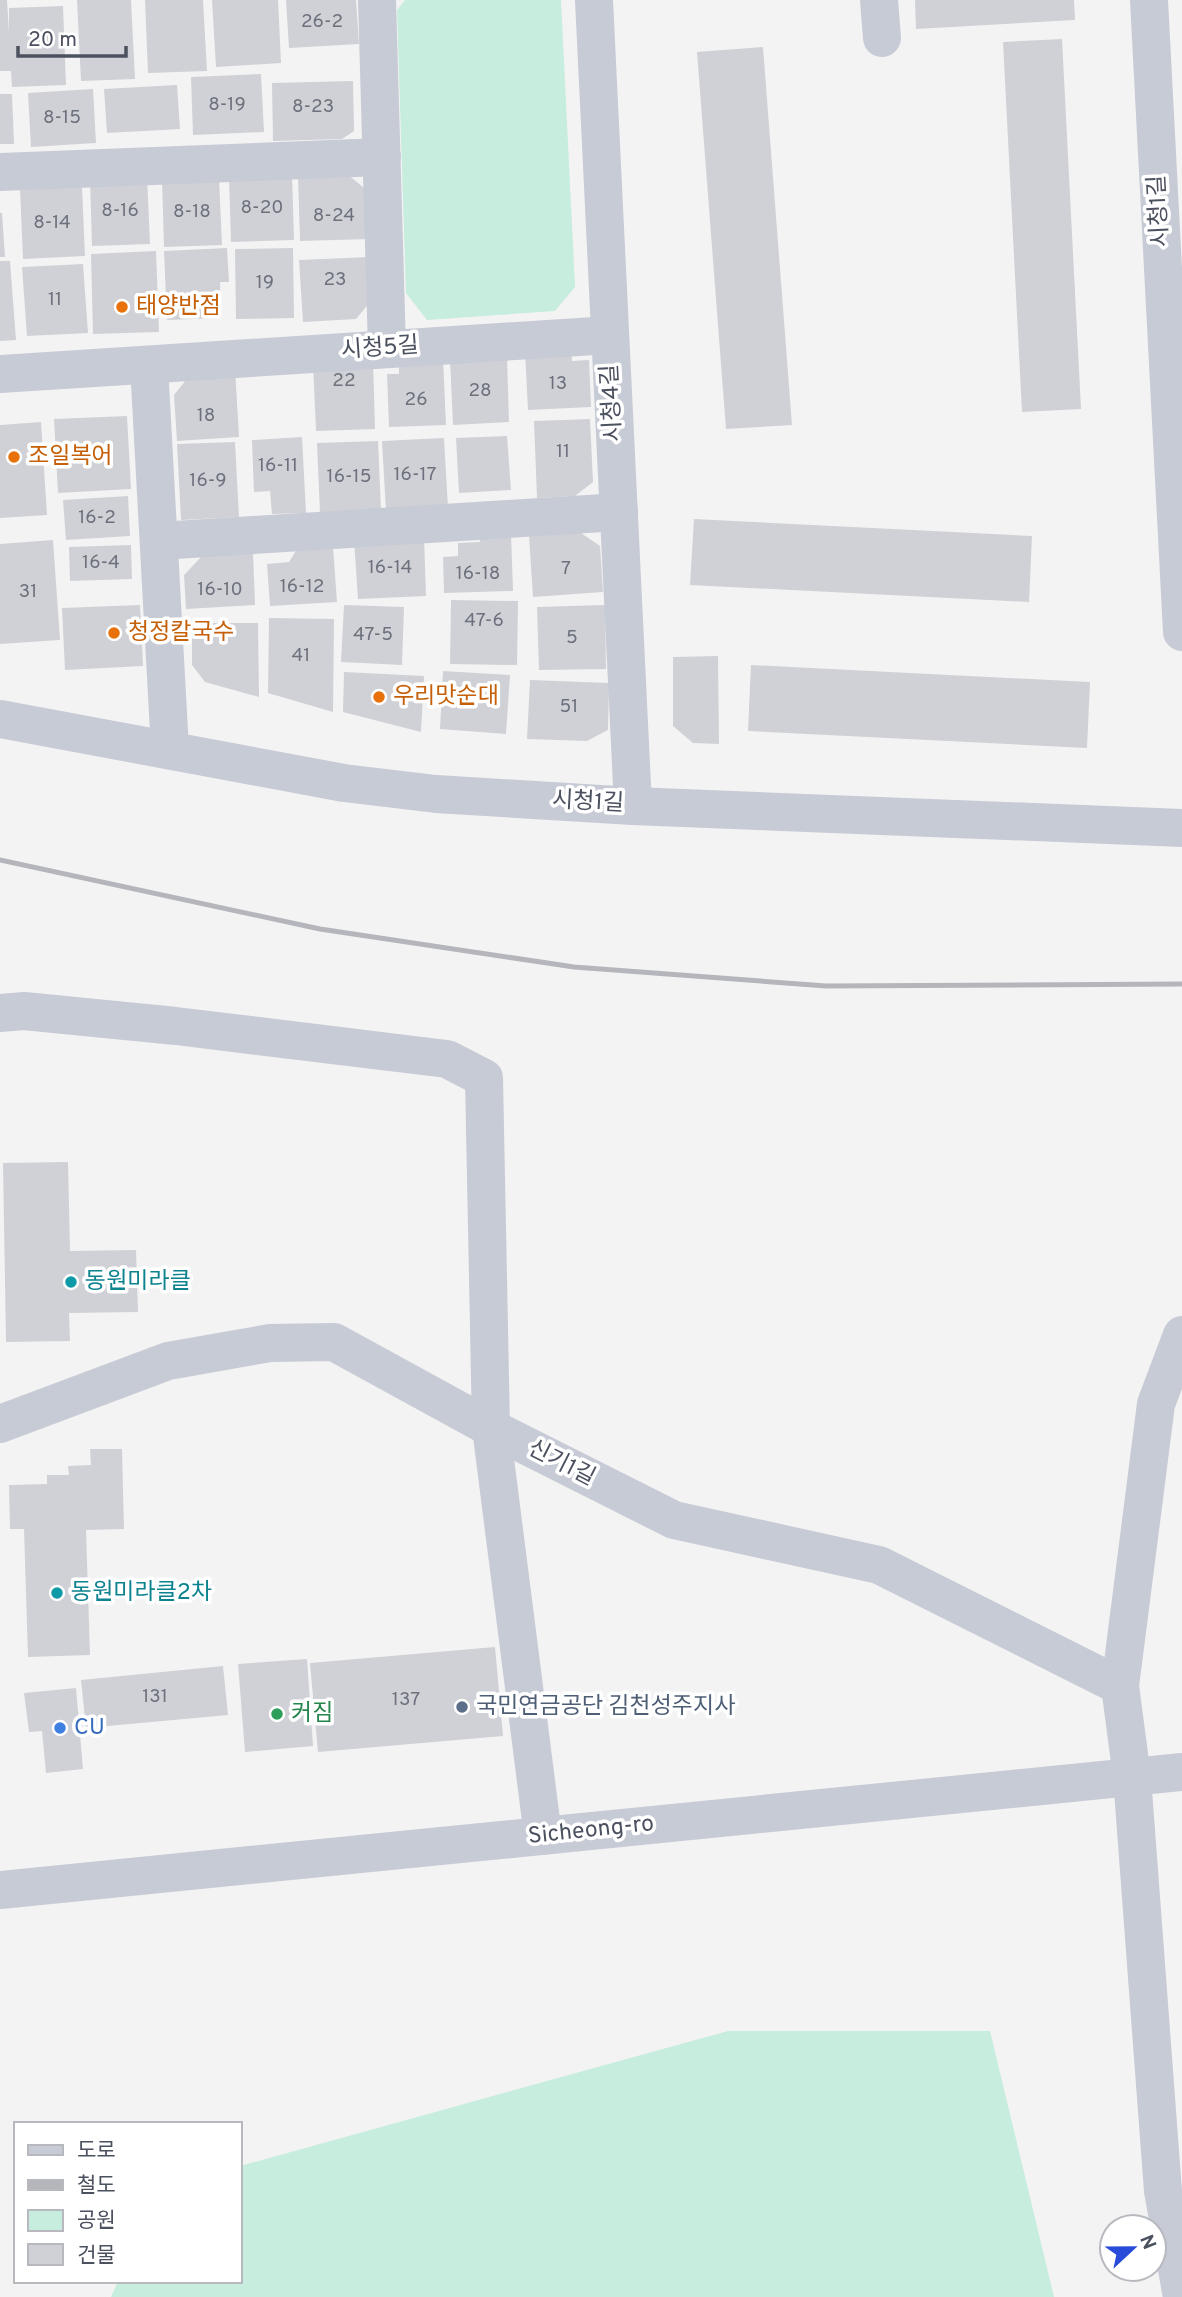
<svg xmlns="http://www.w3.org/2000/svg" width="1182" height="2297" viewBox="0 0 1182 2297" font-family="Overpass,'Noto Sans KR',sans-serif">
	<rect width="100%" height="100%" fill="#f4f3f3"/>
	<g fill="#c6edde">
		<path d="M405,0h156l14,287 -20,24 -128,9 -21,-27 -9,-283z"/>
		<path d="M728,2031h262l64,266h-943l7,-16h122v-115z"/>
	</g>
	<g fill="#d0d1d6">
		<path d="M0,0h7l2,33v-25l54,-2 3,79 -54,2 -1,-16h-11z"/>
		<path d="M77,0h54l4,79 -54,2z"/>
		<path d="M145,0h58l4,71 -59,2z"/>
		<path d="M212,0h66l3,63 -65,4z"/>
		<path d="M286,0h70l3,44 -70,4z"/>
		<path d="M915,0h159l1,20 -159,9z"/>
		<path d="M1062,39l19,370 -59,3 -19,-370z"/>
		<path d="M763,47l29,378 -66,4 -29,-377z"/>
		<path d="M261,74l3,58 -71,3 -2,-58z"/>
		<path d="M353,81l1,50 -12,8 -69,2 -1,-58z"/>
		<path d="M177,85l3,44 -73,4 -3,-44z"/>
		<path d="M93,89l3,54 -65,4 -3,-54z"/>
		<path d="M0,94h12l2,50h-14z"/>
		<path d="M292,174l2,66 -63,2 -2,-65z"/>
		<path d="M347,174l22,18 1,47 -70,2 -2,-66z"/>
		<path d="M147,176l3,68 -58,2 -2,-68z"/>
		<path d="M219,178l3,67 -58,2 -2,-67z"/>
		<path d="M82,186l3,70 -62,3 -3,-70z"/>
		<path d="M0,213h2l3,44h-5z"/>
		<path d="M227,248l2,34h-9l1,36 -54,2 -3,-69z"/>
		<path d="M293,248l1,70 -58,1 -1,-70z"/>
		<path d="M156,251l3,81 -66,2 -2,-80z"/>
		<path d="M369,257l2,44 -15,18 -53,3 -4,-62z"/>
		<path d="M0,261h10l6,79 -16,1z"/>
		<path d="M83,264l5,69 -61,3 -5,-69z"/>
		<path d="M571,347l1,14 17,-1 2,47 -63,3 -3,-60z"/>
		<path d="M443,357l3,68 -57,2 -2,-53h12v-16z"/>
		<path d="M507,357l2,65 -56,3 -3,-66z"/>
		<path d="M373,361l2,68 -59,2 -3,-68z"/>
		<path d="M235,368l4,69 -62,4 -3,-46 20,-25z"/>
		<path d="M127,416l4,73 -73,4 -4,-74z"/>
		<path d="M590,419l3,63 -18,14 -38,2 -3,-77z"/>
		<path d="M41,422l6,93 -47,3v-93z"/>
		<path d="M507,436l4,54 -52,3 -3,-55z"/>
		<path d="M302,437l4,76 -34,1 -2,-23 -16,1 -2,-52z"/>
		<path d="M444,438l4,70 -62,3 -4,-70z"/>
		<path d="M378,441l3,69 -61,3 -3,-70z"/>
		<path d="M235,442l4,75 -58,3 -4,-76z"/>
		<path d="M128,496l2,40 -64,4 -3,-40z"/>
		<path d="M694,519l338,17 -3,66 -339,-17z"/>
		<path d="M578,531l22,15 3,46 -70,5 -4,-62z"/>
		<path d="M479,533h32l2,58 -69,2 -1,-36 15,-1v-13l22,-1z"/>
		<path d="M424,536l2,60 -68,3 -4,-59z"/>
		<path d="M53,540l7,100 -60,4v-100z"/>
		<path d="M131,545l1,34 -62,2 -1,-34z"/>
		<path d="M333,547l4,55 -67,4 -3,-42 22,-2 8,-13z"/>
		<path d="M253,552l2,53 -69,4 -2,-34 20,-21z"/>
		<path d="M451,600l67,1 -1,64 -67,-1z"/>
		<path d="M140,605l3,61 -78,4 -3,-62z"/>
		<path d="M344,605l60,2 -2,58 -61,-3z"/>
		<path d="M605,605l1,64 -67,1 -2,-63z"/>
		<path d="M269,618l65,1 -1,93 -65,-19z"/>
		<path d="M192,623h66l1,74 -54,-15 -13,-17z"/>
		<path d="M718,656l1,88 -26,-1 -20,-17v-69z"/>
		<path d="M751,665l339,17 -3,66 -339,-17z"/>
		<path d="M443,671l67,4 -4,59 -66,-5z"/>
		<path d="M344,672l80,4 -3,56 -78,-20z"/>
		<path d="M530,680l79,3 -1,47 -21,11 -60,-2z"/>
		<path d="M68,1162l2,89 66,-1 2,62 -69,1 1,28 -64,1 -3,-179z"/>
		<path d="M90,1449h32l2,80 -38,1 4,125 -62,2 -4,-128h-14l-1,-44 38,-1v-9h22l-1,-9 23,-1z"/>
		<path d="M495,1647l8,89 -185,16 -8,-89z"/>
		<path d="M307,1659l6,87 -68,6 -7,-88z"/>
		<path d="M223,1666l5,49 -142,13 -5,-48z"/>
		<path d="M76,1688l7,81 -37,4 -4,-42 -13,1 -5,-39z"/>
	</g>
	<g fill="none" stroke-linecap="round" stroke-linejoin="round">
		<g stroke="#c7cbd5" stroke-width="38">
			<path d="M377,0l10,349"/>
			<path d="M594,0l39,806"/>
			<path d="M879,0l3,38"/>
			<path d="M1149,0l33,632"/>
			<path d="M0,172l382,-15"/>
			<path d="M149,365l21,385"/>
			<path d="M0,374l610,-39"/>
			<path d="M159,541l460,-29"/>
			<path d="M0,719l344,64 92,11 197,12 549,22"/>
			<path d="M0,1013l24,-2 152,15 271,33 37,19 7,350 52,408"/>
			<path d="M0,1424l168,-63 102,-18 64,-1 157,86 183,92 205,45 241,121"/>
			<path d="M0,1890l1182,-118"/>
			<path d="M1182,2297l-19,-106 -31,-414 -12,-91 36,-282 26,-69"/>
		</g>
		<path stroke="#b5b6bc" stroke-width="5" d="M0,860l320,69 254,38 252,19 356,-2"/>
	</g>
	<g fill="#e8710a" stroke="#fff" stroke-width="2.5">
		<circle cx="122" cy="307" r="7"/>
		<circle cx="14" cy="457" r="7"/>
		<circle cx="114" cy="633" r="7"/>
		<circle cx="379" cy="697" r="7"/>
	</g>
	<g fill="#0f9aa8" stroke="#fff" stroke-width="2.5">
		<circle cx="71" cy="1282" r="7"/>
		<circle cx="57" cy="1593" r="7"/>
	</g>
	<circle fill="#5c6f8a" stroke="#fff" stroke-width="2.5" cx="462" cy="1707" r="7"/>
	<circle fill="#2e9e5b" stroke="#fff" stroke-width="2.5" cx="277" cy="1714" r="7"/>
	<circle fill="#3f7fe0" stroke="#fff" stroke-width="2.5" cx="60" cy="1728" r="7"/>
	<g text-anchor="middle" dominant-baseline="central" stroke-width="7" stroke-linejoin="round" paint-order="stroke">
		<g font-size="19" fill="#6c717d">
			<text x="322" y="22">26-2</text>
			<text x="227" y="105">8-19</text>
			<text x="313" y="107">8-23</text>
			<text x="62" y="118">8-15</text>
			<text x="262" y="208">8-20</text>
			<text x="120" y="211">8-16</text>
			<text x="192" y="212">8-18</text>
			<text x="334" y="216">8-24</text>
			<text x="52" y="223">8-14</text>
			<text x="335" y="280">23</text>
			<text x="265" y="283">19</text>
			<text x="55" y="300">11</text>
			<text x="344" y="381">22</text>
			<text x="558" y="384">13</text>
			<text x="480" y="391">28</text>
			<text x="416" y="400">26</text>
			<text x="206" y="416">18</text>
			<text x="563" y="452">11</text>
			<text x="278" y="466">16-11</text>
			<text x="415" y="475">16-17</text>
			<text x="349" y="477">16-15</text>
			<text x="208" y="481">16-9</text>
			<text x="97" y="518">16-2</text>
			<text x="101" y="563">16-4</text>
			<text x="390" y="568">16-14</text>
			<text x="566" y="569">7</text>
			<text x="478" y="574">16-18</text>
			<text x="302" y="587">16-12</text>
			<text x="220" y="590">16-10</text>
			<text x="28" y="592">31</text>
			<text x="484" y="621">47-6</text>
			<text x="373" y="635">47-5</text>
			<text x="572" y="638">5</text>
			<text x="301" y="656">41</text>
			<text x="569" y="707">51</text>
			<text x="155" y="1697">131</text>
			<text x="406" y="1700">137</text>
		</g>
		<g font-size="23" fill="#4b515f" stroke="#fff">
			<text transform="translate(1160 211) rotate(-93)">시청1길</text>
			<text transform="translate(380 349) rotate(-4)">시청5길</text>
			<text transform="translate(613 403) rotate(-93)">시청4길</text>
			<text transform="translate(588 803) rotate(3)">시청1길</text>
			<text transform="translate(561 1464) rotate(27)">신기1길</text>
			<text transform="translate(591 1831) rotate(-6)">Sicheong-ro</text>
		</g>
		<g font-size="23" fill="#c56008" stroke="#fff" text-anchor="start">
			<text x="136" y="307">태양반점</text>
			<text x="28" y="457">조일복어</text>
			<text x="128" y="633">청정칼국수</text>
			<text x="393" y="697">우리맛순대</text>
		</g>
		<g font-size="23" fill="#0d838f" stroke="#fff" text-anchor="start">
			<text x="85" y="1282">동원미라클</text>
			<text x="71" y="1593">동원미라클2차</text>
		</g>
		<g font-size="23" fill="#4e5e75" stroke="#fff" text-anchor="start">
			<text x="476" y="1707">국민연금공단 김천성주지사</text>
		</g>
		<g font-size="23" fill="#27864d" stroke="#fff" text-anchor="start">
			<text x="291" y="1714">커짐</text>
		</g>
		<g font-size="23" fill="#366cbe" stroke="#fff" text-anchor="start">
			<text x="74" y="1728">CU</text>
		</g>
	</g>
	<rect x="14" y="2122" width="228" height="161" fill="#ffffff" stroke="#b7b9bf" stroke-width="2"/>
	<rect x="28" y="2145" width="35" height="10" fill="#c7cbd5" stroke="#b7b9bf" stroke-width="2"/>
	<text x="77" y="2157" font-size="21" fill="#4b515f">도로</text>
	<rect x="28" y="2180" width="35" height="10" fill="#b5b6bc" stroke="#b7b9bf" stroke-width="2"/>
	<text x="77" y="2192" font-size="21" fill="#4b515f">철도</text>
	<rect x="28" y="2210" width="35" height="21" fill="#c6edde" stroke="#b7b9bf" stroke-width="2"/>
	<text x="77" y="2227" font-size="21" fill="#4b515f">공원</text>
	<rect x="28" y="2244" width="35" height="21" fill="#d0d1d6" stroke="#b7b9bf" stroke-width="2"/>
	<text x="77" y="2262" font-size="21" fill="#4b515f">건물</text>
	<g transform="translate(1133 2248) rotate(68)"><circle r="33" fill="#ffffff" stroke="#b7b9bf" stroke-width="2"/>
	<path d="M0-5L12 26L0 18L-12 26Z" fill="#284cd9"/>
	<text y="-10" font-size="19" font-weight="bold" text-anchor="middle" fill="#4b515f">N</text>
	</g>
	<path d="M18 46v10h108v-10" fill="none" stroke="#4b515f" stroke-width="3.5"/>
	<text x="28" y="46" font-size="21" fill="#4b515f" stroke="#ffffff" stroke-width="5" paint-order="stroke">20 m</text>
</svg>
